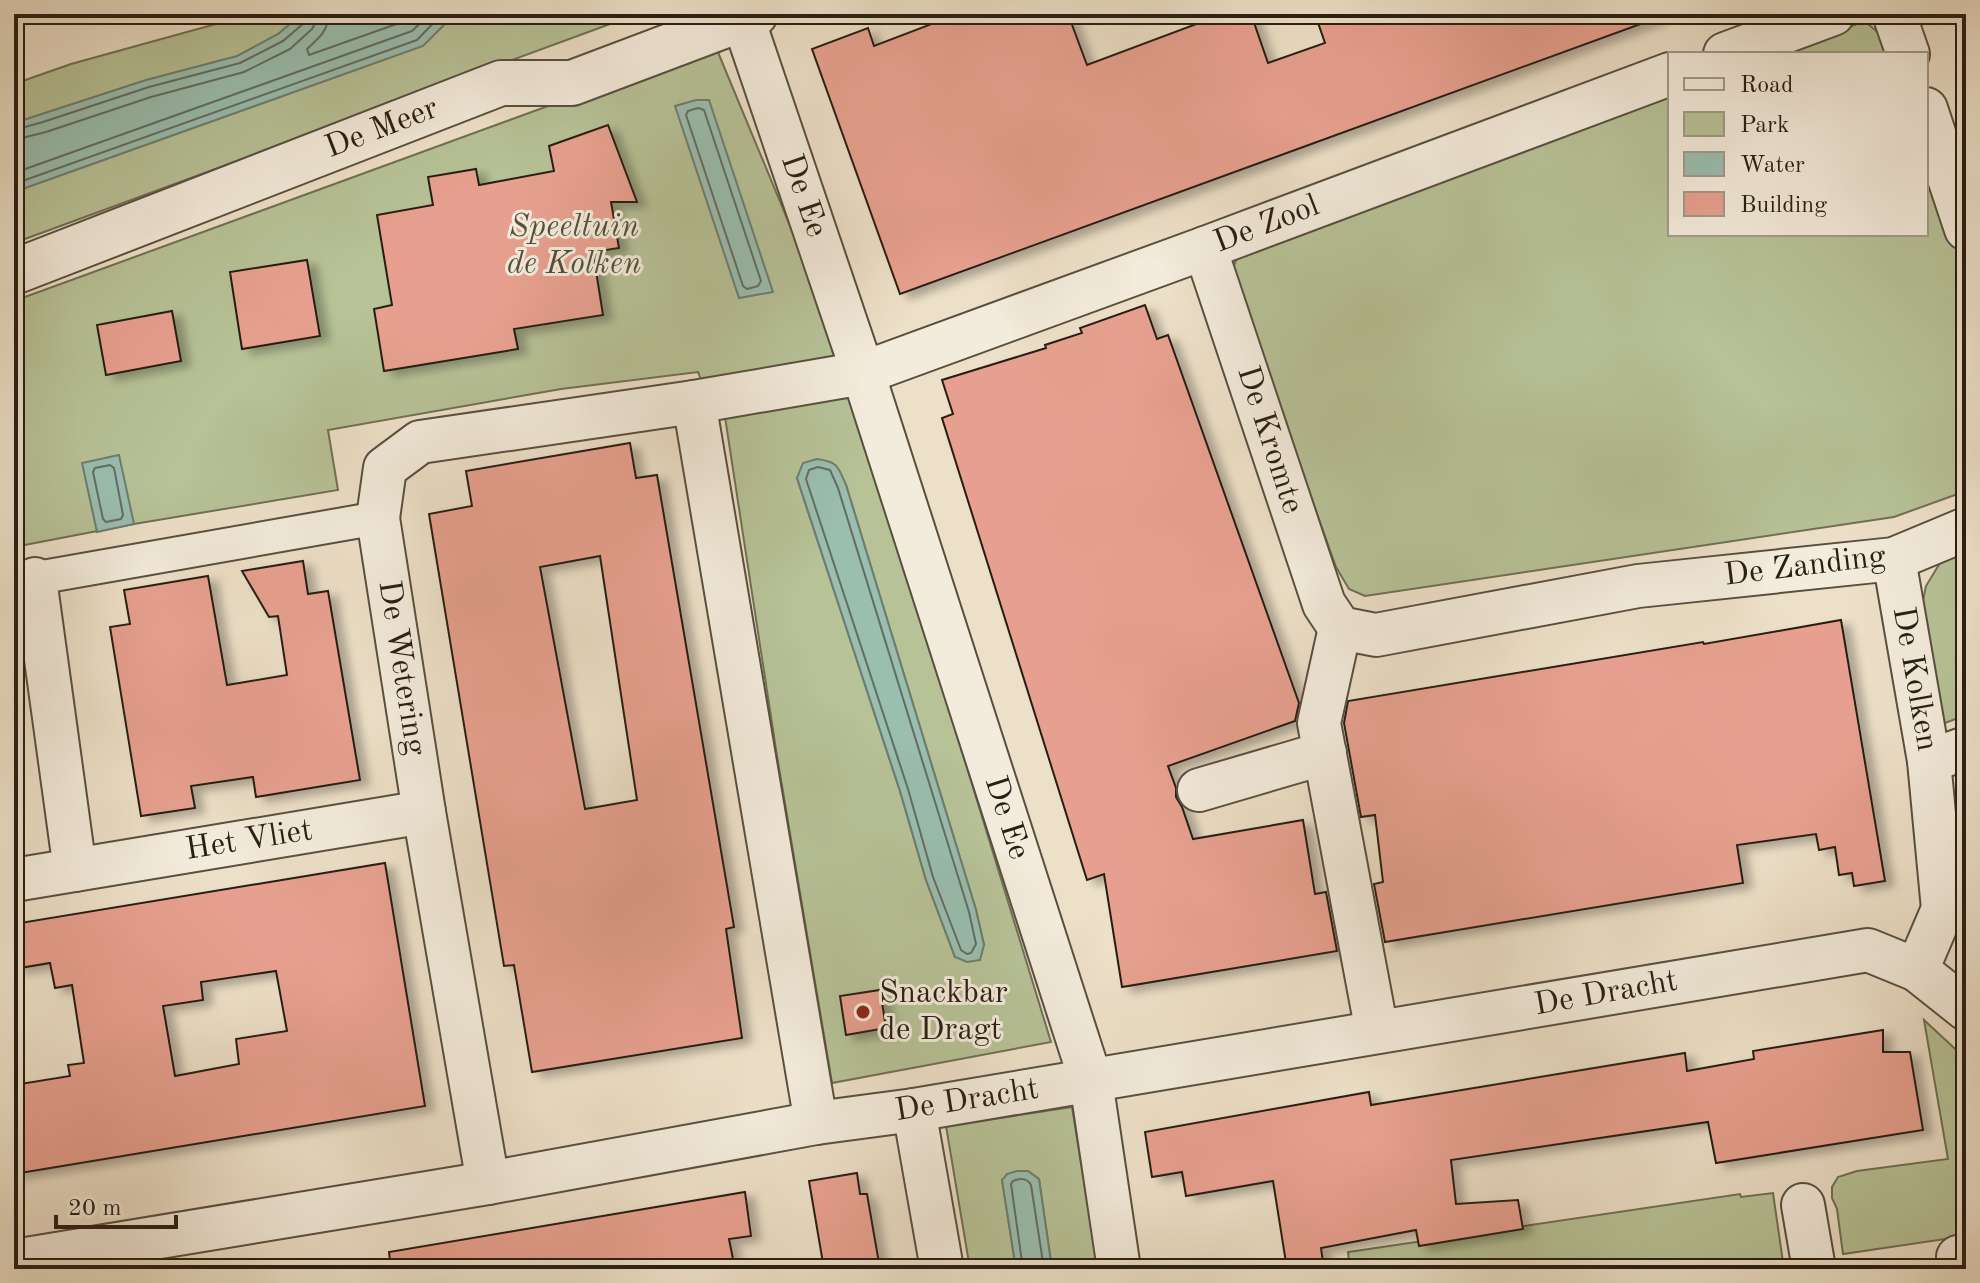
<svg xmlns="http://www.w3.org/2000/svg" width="1980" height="1283" viewBox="0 0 1980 1283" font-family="'Old Standard TT',serif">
	<defs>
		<filter id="shadow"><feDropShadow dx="9" dy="5" stdDeviation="4" flood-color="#0004"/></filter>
	</defs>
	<rect width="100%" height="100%" fill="#ede0c8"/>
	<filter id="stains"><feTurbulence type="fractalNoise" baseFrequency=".0025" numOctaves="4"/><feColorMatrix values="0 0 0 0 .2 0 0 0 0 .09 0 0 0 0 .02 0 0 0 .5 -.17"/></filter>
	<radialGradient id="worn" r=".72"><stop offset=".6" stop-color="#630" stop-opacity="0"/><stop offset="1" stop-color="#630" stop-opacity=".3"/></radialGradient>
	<g fill="#b7c297" stroke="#707056" stroke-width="2" fill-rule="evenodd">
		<path d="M252,14h368l1,6 -607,223v-159l57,-20z"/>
		<path d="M1857,24h11l20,17 4,13h-117z"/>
		<path d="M715,45l132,318 -144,22 -5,-13 -137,17 -233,41 10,60 -204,34 -120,23v-246z"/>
		<path d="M1670,92v142h256v-84l40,115v226l-72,26 -529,79 -16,-7 -13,-22 -105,-293 7,-19z"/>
		<path d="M852,392l199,650 -219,41 -55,-327 -52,-339zM797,478l49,7 130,425 8,35 -29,12 -29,-77 -26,-89z"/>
		<path d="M1966,544v171l-26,10 -20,-111 6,-28 20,-33z"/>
		<path d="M1924,1020l42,39v177l-123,18 -6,-45 -5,-11v-11l6,-10 19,-6 91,-12z"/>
		<path d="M1072,1107l26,162h-46l-13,-90 -11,-8 -26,9 14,89h-46l-24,-143z"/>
		<path d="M1773,1193l11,76h-434l-2,-17 392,-58 1,3z"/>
	</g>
	<g fill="#9abeaf" stroke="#6c7e71" stroke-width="2">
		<path d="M302,14h150l-9,12 -20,20 -409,146v-69l132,-43 91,-24 41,-22z"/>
		<path d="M696,100h13l64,192 -34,6 -64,-192z"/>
		<path d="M119,455l15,69 -37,8 -15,-69z"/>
		<path d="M817,459c21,3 21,7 29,26l130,425 8,35 -4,15 -13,2 -12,-5 -29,-77 -26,-89 -103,-313 6,-15z"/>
		<path d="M1017,1171h11l11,8 13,90h-36l-14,-89 5,-6z"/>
	</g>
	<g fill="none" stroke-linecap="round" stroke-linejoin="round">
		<g stroke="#616e62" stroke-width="2">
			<path d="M329,14c-1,17 -10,24 -22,35l2,6 96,-34 8,-7"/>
			<path d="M698,108l6,2 57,171 -3,5 -11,3 -4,-3 -57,-171 2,-4z"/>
			<path d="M14,130l29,-8 106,-35 91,-24 43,-22 21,-18 2,-9"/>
			<path d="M14,140l32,-8 105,-35 93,-25 46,-23 22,-20 4,-7v-8"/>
			<path d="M14,173l398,-142 18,-17"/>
			<path d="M14,184l403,-144 25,-26"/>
			<path d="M110,465l4,3 9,47 -2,4 -15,3 -3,-3 -10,-47 2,-4z"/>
			<path d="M818,467l12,3 8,18 131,424 7,32 -5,9 -4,1 -6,-4 -28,-73 -25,-88 -102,-310 3,-9z"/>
			<path d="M1023,1269l-12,-85 2,-3c7,-3 14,-3 18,4l13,84"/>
		</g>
	</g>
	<g fill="#e7a08f" stroke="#281f14" stroke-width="2" fill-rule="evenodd" filter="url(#shadow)">
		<path d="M934,14h134l19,51 136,-51h28l17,49 57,-20 -10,-29h342v4l-757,276 -88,-245 56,-21 6,18 63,-24z"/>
		<path d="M608,125l29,77h-26l8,46 -26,4 10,63 -89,14 4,20 -134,22 -10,-62 18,-4 -15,-90 56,-10 -5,-28 48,-8 3,16 75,-14 -5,-25z"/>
		<path d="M307,260l13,76 -78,13 -12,-77z"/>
		<path d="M1145,305l12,34 11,-4 131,368 -4,18 -127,45 8,22v9l6,10 11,32 110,-19 12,74 11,-2 11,59 -215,36 -18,-113 -17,6 -145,-462 11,-4 -11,-34 104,-32 -1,-3 37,-12 -2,-5z"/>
		<path d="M172,311l9,50 -75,14 -9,-50z"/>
		<path d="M630,443l6,35 21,-3 77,452 -8,2 16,109 -210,34 -18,-107 -10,1 -75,-452 43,-8 -6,-35zM600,556l37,244 -52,9 -45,-242z"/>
		<path d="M303,561l5,33 20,-3 32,189 -104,17 -3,-20 -62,9 4,22 -54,8 -31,-189 20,-3 -6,-34 84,-14 19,109 60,-10 -9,-59 -9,1 -27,-46z"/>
		<path d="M1841,620l44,261 -31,5 -2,-13 -13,2 -4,-28 -16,3 -3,-16 -79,11 6,38 -358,59 -11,-58 9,-2 -8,-67 -14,2 -17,-94 4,-22 355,-59 1,2z"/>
		<path d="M385,863l40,243 -411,68v-89l56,-9 -2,-11 16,-2 -12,-78 -17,3 -5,-25 -36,6v-45zM276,971l11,60 -51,8 3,25 -64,12 -12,-70 40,-6 -2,-18z"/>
		<path d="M880,990l6,38 -40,7 -6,-39z"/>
		<path d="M1883,1030v22h27l13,78 -207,33 -8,-41 -257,38 5,44 62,-4 5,29 -104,17 -3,-16 -95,18 3,21h-37l-14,-88 -87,15 -4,-24 -30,5 -7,-45 224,-40 2,13 314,-52 2,18 67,-12 -1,-8z"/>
		<path d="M857,1173l3,21h7l13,75h-56l-15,-88z"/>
		<path d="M745,1192l6,44 -22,3 5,25 -25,5h-318l-2,-17z"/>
	</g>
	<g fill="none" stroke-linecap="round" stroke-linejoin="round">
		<defs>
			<path id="pedestrian" d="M14,582l364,-64"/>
			<g id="minor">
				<path d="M1894,14l14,40"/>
				<path d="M743,19l120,354 228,708 28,188"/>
				<path d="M1725,54l108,-40"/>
				<path d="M1926,109l40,120"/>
				<path d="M1205,248l119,356 16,24 36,7 262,-49 256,-27 72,-30"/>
				<path d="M1894,559l35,202 14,148 -26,61 49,39"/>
				<path d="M35,579l40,291"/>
				<path d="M1340,628l-21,95 58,309"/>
				<path d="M1929,761l37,-13"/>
				<path d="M1199,790l126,-37"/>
				<path d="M14,880l410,-68"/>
				<path d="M914,1110l28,159"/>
				<path d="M816,1123l-122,-721 169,-29 342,-125 465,-174"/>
				<path d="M488,1183l-64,-371 -46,-294 7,-50 35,-26 274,-40"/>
				<path d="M1803,1205l11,64"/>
				<path d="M1958,1257l2,12"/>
				<path d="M14,1261l474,-78 328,-60 98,-13 954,-160 49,20"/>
			</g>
			<path id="tertiary" d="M14,272l487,-189h71l183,-69"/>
		</defs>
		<use href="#pedestrian" stroke="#594f41" stroke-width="36"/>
		<use href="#minor" stroke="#594f41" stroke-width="46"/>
		<use href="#tertiary" stroke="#594f41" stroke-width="48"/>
		<use href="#pedestrian" stroke="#f3ebdb" stroke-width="32"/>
		<use href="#minor" stroke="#f3ebdb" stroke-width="42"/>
		<use href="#tertiary" stroke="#f3ebdb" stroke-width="44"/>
	</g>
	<circle fill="#8f2418" stroke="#f3ebdb" stroke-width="3" cx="863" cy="1012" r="8"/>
	<g text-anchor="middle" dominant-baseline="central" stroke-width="6" stroke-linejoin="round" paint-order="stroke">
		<g font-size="32" fill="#281f14" stroke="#f3ebdb">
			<text transform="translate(382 129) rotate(-21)">De Meer</text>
			<text transform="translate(803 196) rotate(71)">De Ee</text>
			<text transform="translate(1267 225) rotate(-21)">De Zool</text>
			<text transform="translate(1269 440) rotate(72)">De Kromte</text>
			<text transform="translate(1805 567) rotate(-7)">De Zanding</text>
			<text transform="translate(401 668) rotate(81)">De Wetering</text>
			<text transform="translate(1914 679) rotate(80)">De Kolken</text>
			<text transform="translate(1006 818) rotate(72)">De Ee</text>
			<text transform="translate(249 841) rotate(-9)">Het Vliet</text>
			<text transform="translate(1606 994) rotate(-10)">De Dracht</text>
			<text transform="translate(967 1101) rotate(-9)">De Dracht</text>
		</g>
		<g font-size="32" font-style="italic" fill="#53503b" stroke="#f3ebdb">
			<text x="574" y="228">Speeltuin<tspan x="574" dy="37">de Kolken</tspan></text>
		</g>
		<g font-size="32" fill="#281f14" stroke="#f3ebdb" text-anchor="start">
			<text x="879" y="994">Snackbar<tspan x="879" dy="37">de Dragt</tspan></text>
		</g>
	</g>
	<rect width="1980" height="1283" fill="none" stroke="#ede0c8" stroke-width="48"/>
	<rect x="16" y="16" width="1948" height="1251" fill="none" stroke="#281f14" stroke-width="4"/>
	<rect x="24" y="24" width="1932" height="1235" fill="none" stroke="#281f14" stroke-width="2"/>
	<rect x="1668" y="52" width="260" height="184" fill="#f3ebdb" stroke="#a2998b" stroke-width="2"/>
	<rect x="1684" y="78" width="40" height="12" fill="#f3ebdb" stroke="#a2998b" stroke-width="2"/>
	<text x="1740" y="92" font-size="24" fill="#281f14">Road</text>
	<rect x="1684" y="112" width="40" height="24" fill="#b7c297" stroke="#a2998b" stroke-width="2"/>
	<text x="1740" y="132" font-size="24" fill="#281f14">Park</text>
	<rect x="1684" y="152" width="40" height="24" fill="#9abeaf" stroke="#a2998b" stroke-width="2"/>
	<text x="1740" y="172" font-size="24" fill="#281f14">Water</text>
	<rect x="1684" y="192" width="40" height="24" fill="#e7a08f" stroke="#a2998b" stroke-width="2"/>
	<text x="1740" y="212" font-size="24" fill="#281f14">Building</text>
	<path d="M56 1215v12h120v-12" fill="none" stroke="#281f14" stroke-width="4"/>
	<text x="68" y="1215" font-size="24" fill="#281f14" stroke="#f3ebdb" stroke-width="6" paint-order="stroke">20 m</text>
	<rect width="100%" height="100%" filter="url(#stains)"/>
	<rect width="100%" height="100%" fill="url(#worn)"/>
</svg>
